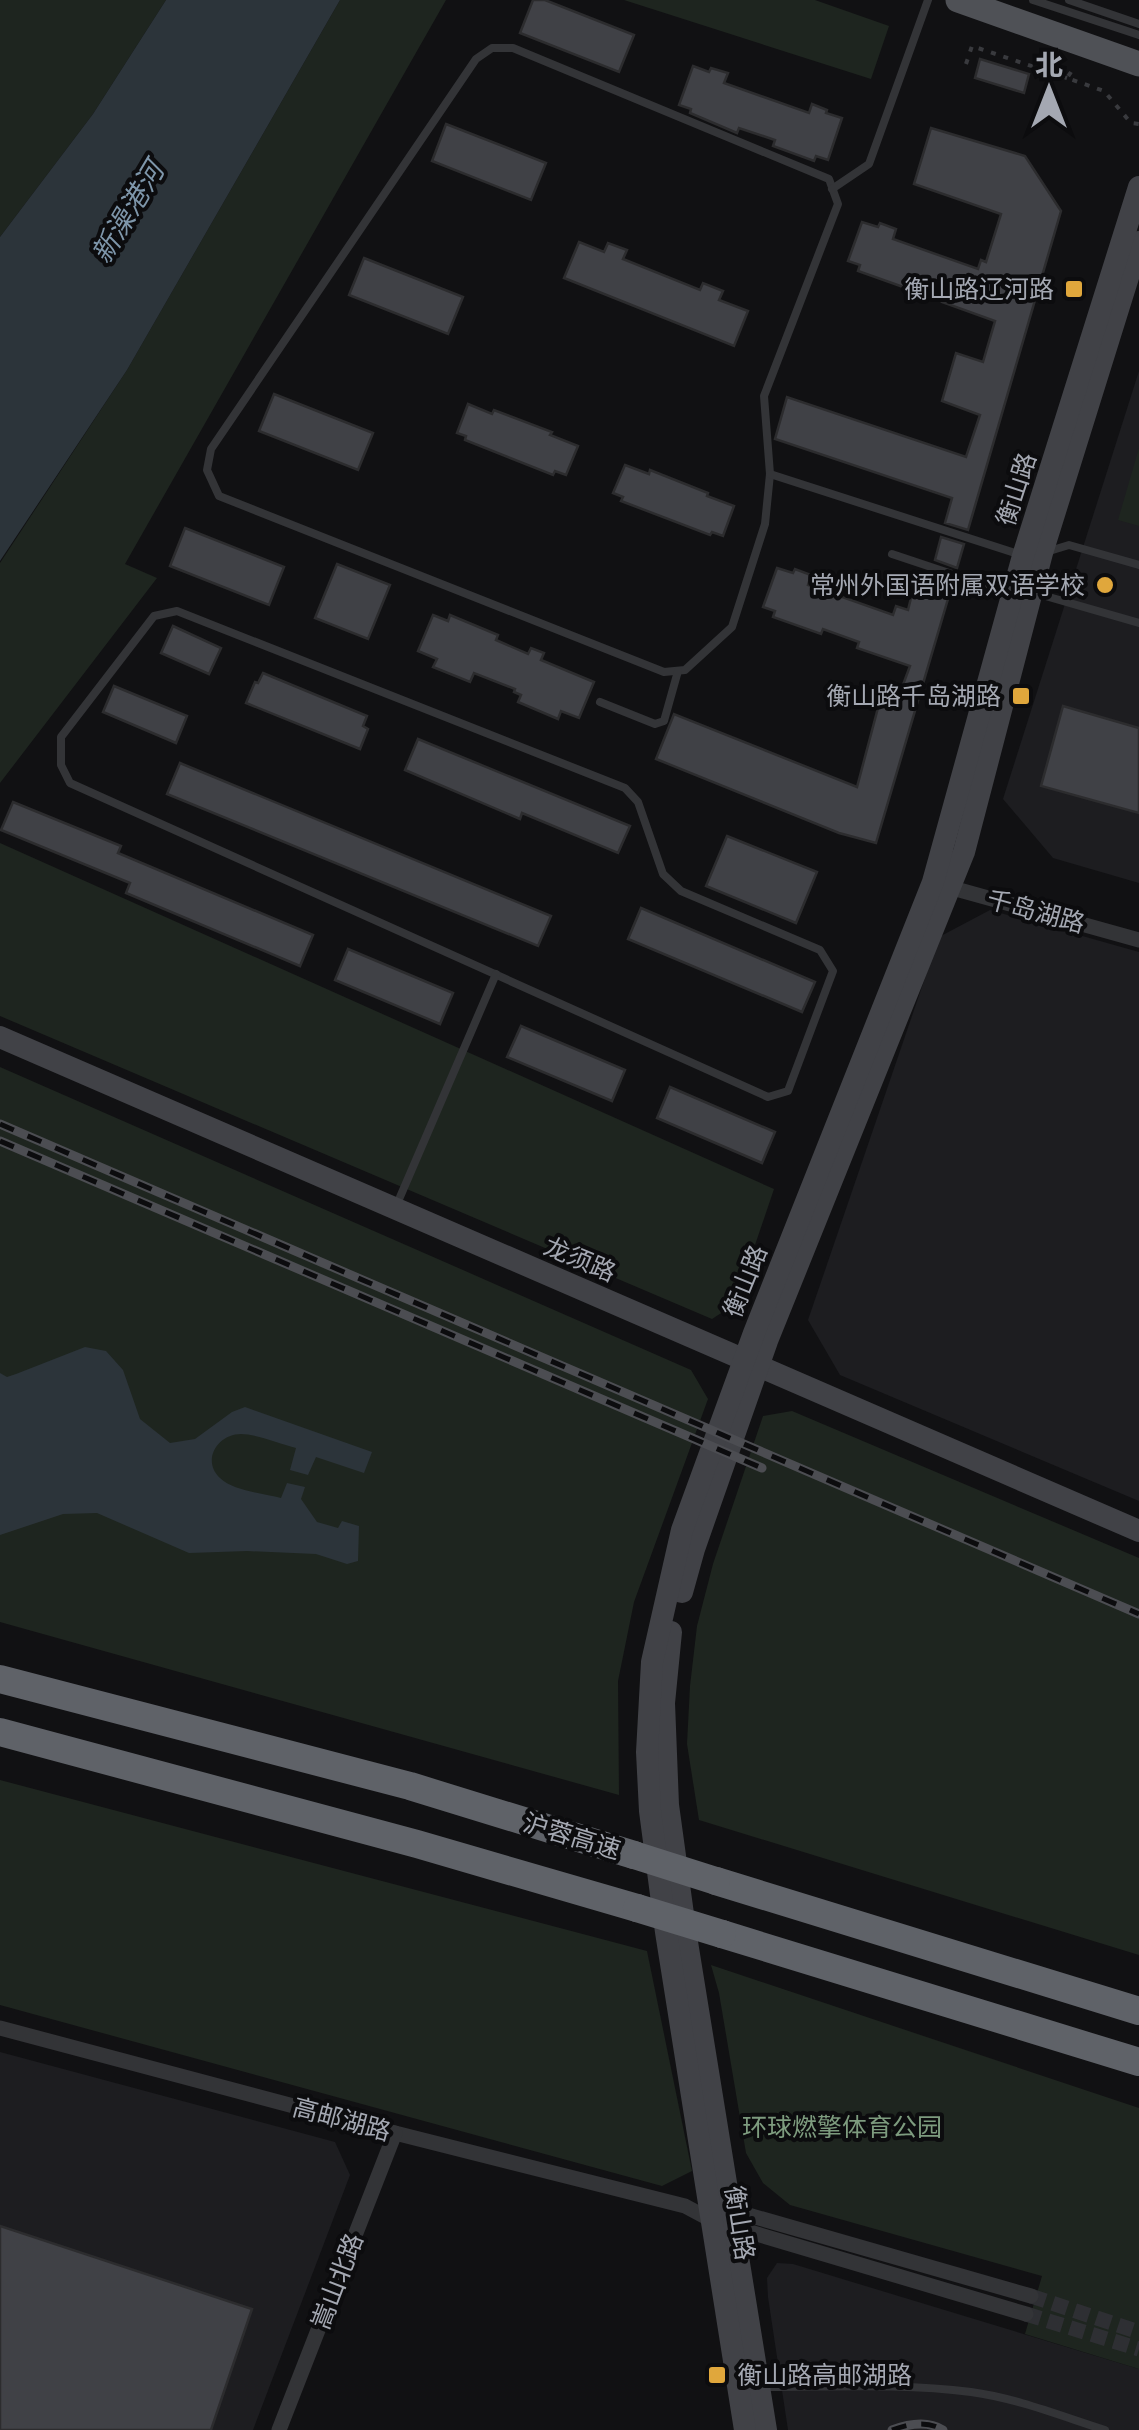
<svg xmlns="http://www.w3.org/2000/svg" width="1139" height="2430" viewBox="0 0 1139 2430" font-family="Ubuntu,'Noto Sans SC',sans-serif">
	<rect width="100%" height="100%" fill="#111113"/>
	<g fill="#1d1d20">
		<path d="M1139,371v512l-86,-25 -50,-59z"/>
		<path d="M990,910l149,42v549l-299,-126 -32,-55 131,-383z"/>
		<path d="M0,2052l335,90 15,33 -97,255h-253z"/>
		<path d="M777,2263l16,1 346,105v61h-351l-20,-133 -1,-19z"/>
	</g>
	<g fill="#1e251f">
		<path d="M0,0h166l-73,114 -93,123z"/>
		<path d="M340,0h106l-321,564 32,14 -157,205v-220l127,-193z"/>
		<path d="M624,0h191l74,26 -18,53z"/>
		<path d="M1139,448v78l-21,-6z"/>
		<path d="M0,843l774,346 -39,115 -23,15 -712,-303z"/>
		<path d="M0,1067l691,303 17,29 -74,203 -16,79 1,114 -619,-173z"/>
		<path d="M792,1411l347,147v397l-440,-135 -12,-76 3,-58 7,-60 16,-62 50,-148z"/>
		<path d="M0,1780l647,171 45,220 -30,15 -662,-181z"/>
		<path d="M711,1965l428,143v261l-114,-35 17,-58 -252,-71 -27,-22 -17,-30 -27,-160z"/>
	</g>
	<g fill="#2c343a">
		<path d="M166,0h174l-213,370 -127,191v-324l93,-123z"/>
		<path d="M85,1347l21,4 17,19 17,49 30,24 25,-4 37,-27 13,-5 127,45 -8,21 -48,-16 -8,18 -18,-5 6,-22c-15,-4 -40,-14 -55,-14 -23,0 -40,26 -21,44 13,13 43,15 61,20l6,-15 18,4 -4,12 16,23 21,6 4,-7 17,5 -1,35 -11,3 -31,-10 -69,-3 -58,2 -92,-40 -34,1 -63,21v-162l7,4 9,-3z"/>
	</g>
	<g fill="#404146" stroke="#2c2c2e" stroke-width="2.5">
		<path d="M533,0h12l89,35 -15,37 -99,-39z"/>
		<path d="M980,59l49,15 -5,19 -49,-15z"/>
		<path d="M693,66l16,6 2,-4 17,5 -4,10 85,30 3,-9 15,6 -1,3 16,5 -14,42 -12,-4 -2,5 -41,-15 2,-6 -36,-12 -2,5 -47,-20 1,-4 -12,-4z"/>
		<path d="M446,124l100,39 -15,37 -99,-39z"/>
		<path d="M931,128l94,28 36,55 -93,319 -23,-7 7,-25 -177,-59 12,-42 179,60 14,-42 -38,-14 14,-48 27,9 12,-41 -53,-19 2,-6 -37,-13 -1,5 -48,-17 2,-6 -12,-4 14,-39 16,5 2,-4 16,6 -3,10 85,30 3,-9 5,2 15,-48 -87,-30z"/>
		<path d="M579,242l25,10 4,-9 19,7 -4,9 77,31 3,-7 20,8 -4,9 29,11 -14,35 -170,-68z"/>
		<path d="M364,258l99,39 -15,37 -99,-39z"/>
		<path d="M274,394l99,39 -15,37 -99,-39z"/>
		<path d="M468,404l24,10 2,-4 58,22 -2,3 28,11 -12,29 -11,-4 -2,4 -88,-35 1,-4 -9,-3z"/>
		<path d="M625,465l24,9 1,-4 58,23 -1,3 27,10 -11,30 -11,-4 -2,3 -89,-34 2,-4 -10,-4z"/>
		<path d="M185,528l99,39 -15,38 -99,-39z"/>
		<path d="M941,537l23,7 -7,24 -22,-8z"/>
		<path d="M337,564l53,21 -22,54 -53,-21z"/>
		<path d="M777,568l16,5 2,-4 16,6 -3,10 85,30 3,-9 12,4 7,-28 13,2 3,-9 22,7 -77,261 -37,-10 -183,-74 18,-45 183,73 22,-83 15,5 16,-43 -53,-18 2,-6 -36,-13 -2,5 -48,-17 2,-6 -12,-4z"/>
		<path d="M433,615l15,6 2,-6 48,20 -2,5 32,14 3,-6 13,5 -3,7 53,22 -15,36 -18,-7 -3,8 -40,-17 3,-7 -7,-3 1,-3 -41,-16 -4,9 -37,-15 4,-8 -19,-8z"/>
		<path d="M173,626l48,22 -12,26 -48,-21z"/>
		<path d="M263,673l104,43 -4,10 5,3 -8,20 -114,-46 9,-21 3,1z"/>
		<path d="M114,686l73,30 -11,27 -73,-31z"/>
		<path d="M1063,706l76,22v85l-98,-27z"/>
		<path d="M418,739l212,87 -12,27 -96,-40 -2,6 -115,-49z"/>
		<path d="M180,763l371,153 -13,30 -371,-152z"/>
		<path d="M13,802l108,44 -3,7 195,82 -13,31 -174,-73 4,-10 -129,-53z"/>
		<path d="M727,836l90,36 -21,51 -90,-37z"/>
		<path d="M641,908l174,74 -13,30 -174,-73z"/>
		<path d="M348,949l105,44 -13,31 -105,-44z"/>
		<path d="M521,1026l104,44 -13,31 -105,-44z"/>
		<path d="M670,1087l105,45 -13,31 -105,-45z"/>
		<path d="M0,2226l252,83 -41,121h-211z"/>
	</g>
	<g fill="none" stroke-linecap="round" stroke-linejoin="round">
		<g stroke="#2e2f33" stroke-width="15" stroke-dasharray="15 8" stroke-linecap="butt">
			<path d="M1031,2296l108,36"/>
			<path d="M1026,2314l113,35"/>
		</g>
		<g stroke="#393a3e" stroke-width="4" stroke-dasharray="5 8" stroke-linecap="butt">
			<path d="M966,64l6,-18 95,32"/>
			<path d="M1071,72l-4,6 37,13 27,32 8,1"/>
		</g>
		<g stroke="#333437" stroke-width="8">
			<path d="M1033,0l106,35"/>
			<path d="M1069,0l70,24"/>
			<path d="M492,48h21l316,131 9,25 -74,192 6,78 -5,50 -33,103 -47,43 -21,2 -445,-176 -12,-26 4,-21 265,-390z"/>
			<path d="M832,189l37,-25 59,-164"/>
			<path d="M770,474l248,80"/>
			<path d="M1046,552l23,-7 70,20"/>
			<path d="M892,554l120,40"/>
			<path d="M1035,593l104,30"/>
			<path d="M177,611l448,177 13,14 25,72 18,17 139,59 13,21 -45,120 -20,6 -698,-314 -9,-18v-28l93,-121z"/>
			<path d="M600,702l55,22 9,-3 14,-50"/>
			<path d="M397,1204l99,-230"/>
			<path d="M764,2387c68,0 139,-4 207,5 45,6 90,24 134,38"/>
		</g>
		<g stroke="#333437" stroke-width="15">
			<path d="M945,886l194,54"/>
			<path d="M0,2028l395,105 290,73 28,15 313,93"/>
			<path d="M724,2208l307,88"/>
			<path d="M279,2430l116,-297"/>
		</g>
		<g stroke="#414247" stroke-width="22">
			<path d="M0,1037l1139,494"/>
			<path d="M682,1592l12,-43 73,-208 197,-489 78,-299 97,-311"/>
			<path d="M671,1632l-7,71 4,102 18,131 80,494"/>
			<path d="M745,2430l-79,-498 -16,-121 -3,-59 5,-90 30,-132 72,-197 179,-451 90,-326 116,-369"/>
		</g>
		<path stroke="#4f5156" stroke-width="25" d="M958,0l181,64"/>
		<g stroke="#5f6268" stroke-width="28">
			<path d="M0,1679l410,107 224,69"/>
			<path d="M0,1732l417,112 220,64"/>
			<path d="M716,1881l423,130"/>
			<path d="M722,1934l417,128"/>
		</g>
		<defs>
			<g id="rail">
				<path d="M0,1124l1139,490"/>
				<path d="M0,1141l762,327"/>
				<path d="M892,2430c16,-6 35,-10 51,0"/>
			</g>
		</defs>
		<use href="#rail" stroke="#4c4d52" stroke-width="9"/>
		<use href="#rail" stroke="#0c0c0e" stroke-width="5" stroke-dasharray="15" stroke-linecap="butt"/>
		<g stroke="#5f6268" stroke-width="28">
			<path d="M634,1855l82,26"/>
			<path d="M637,1908l85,26"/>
		</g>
	</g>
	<g fill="#e0a73c" stroke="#0c0c0e" stroke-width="4">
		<rect x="1064" y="279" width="20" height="20" rx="5"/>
		<circle cx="1105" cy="585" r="10"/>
		<rect x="1011" y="686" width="20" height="20" rx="5"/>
		<rect x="707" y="2365" width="20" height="20" rx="5"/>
	</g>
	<g text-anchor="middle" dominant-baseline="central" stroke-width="8" stroke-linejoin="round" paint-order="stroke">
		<g font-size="25" fill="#a4a8b2" stroke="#0c0c0e" text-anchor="end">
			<text x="1054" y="289">衡山路辽河路</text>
			<text x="1085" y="585">常州外国语附属双语学校</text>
			<text x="1001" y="696">衡山路千岛湖路</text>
			<text x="737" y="2375" text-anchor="start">衡山路高邮湖路</text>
		</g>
		<g font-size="25" fill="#a4a8b2" stroke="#0c0c0e">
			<text transform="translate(1016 489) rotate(-72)">衡山路</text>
			<text transform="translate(1036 911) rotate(15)">千岛湖路</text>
			<text transform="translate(580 1259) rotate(23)">龙须路</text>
			<text transform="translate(745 1281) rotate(-68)">衡山路</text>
			<text transform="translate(572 1836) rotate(17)">沪蓉高速</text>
			<text transform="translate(342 2119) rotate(15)">高邮湖路</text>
			<text transform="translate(740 2223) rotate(81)">衡山路</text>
			<text transform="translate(337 2281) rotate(-69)">嵩山北路</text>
		</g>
		<g font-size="25" fill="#7d9b7e" stroke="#0c0c0e">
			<text x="842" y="2127">环球燃擎体育公园</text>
		</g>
		<g font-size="28" font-style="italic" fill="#7e96aa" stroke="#0c0c0e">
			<text transform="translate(127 212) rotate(-59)">新澡港河</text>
		</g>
	</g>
	<g transform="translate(1049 90)" stroke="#0c0c0e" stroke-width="8" paint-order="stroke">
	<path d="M0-8L18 38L0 25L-18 38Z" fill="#a4a8b2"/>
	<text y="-15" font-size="28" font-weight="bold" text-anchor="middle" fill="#a4a8b2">北</text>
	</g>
</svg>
